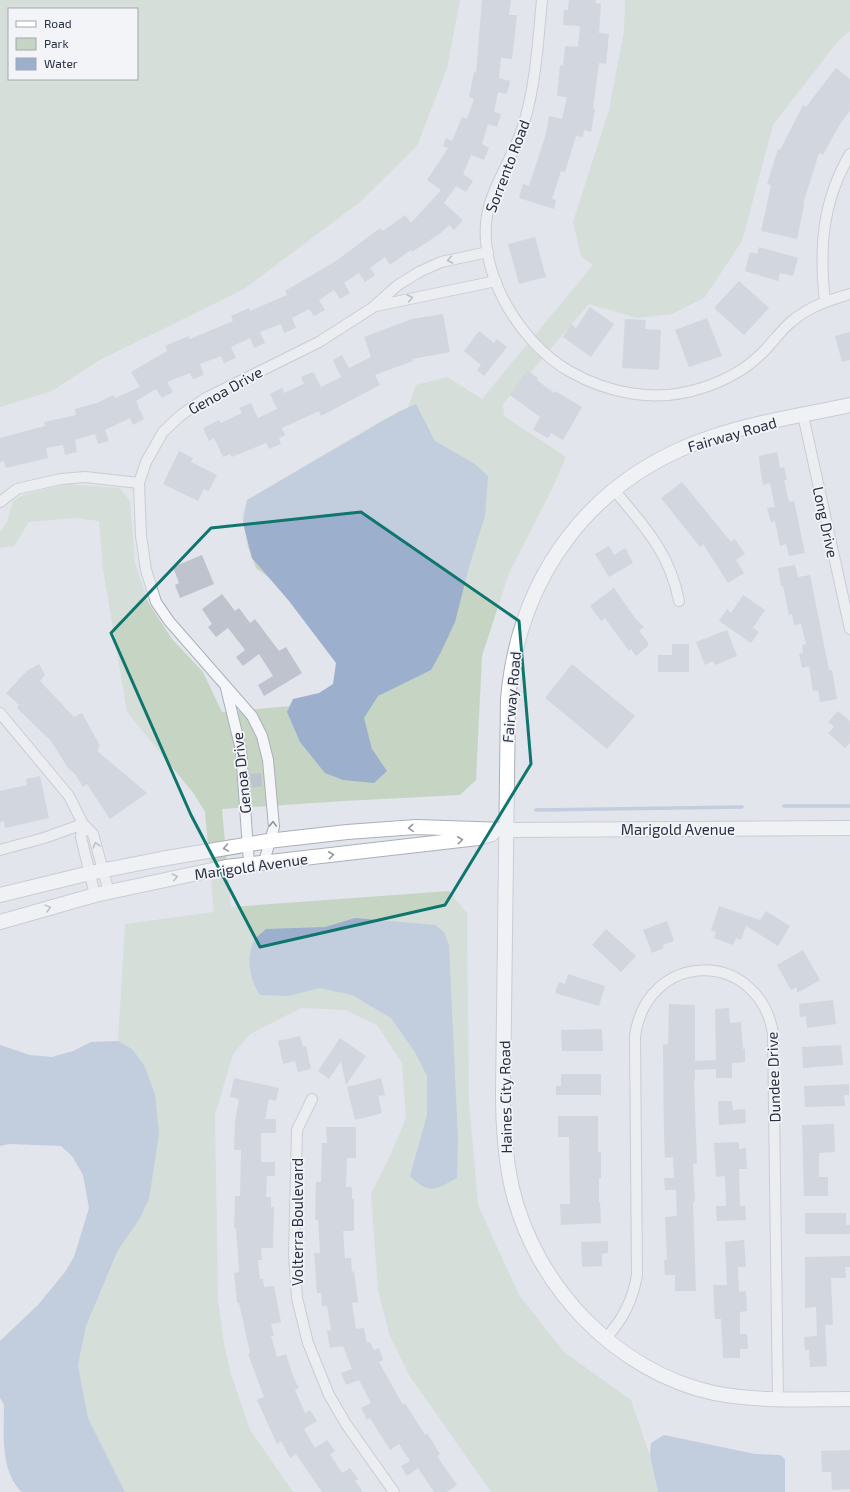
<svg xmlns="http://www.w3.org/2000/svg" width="850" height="1492" viewBox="0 0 850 1492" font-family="'Exo 2',sans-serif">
	<rect width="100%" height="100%" fill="#e2e5eb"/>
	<g fill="#c6d5c3" fill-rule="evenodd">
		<path d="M0,0h460l-13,68 -30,78 -57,56 -116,87 -146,72 -46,30 -52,16zM9,9h128v70h-128z"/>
		<path d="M625,0h225v31l-12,10 -65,84 -31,116 -37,56 -33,17 -35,4 -48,-14 -86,100 1,12 62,41 -15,34 -42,82 -27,83 -6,124 -16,15 -116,6 -122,8 9,98 218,-16 18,22 2,189 9,103 41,90 45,57 67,48 19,56 8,36h-167l-82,-117 -19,-39 -12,-46 -7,-96 19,-38 16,-38 -4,-55 -25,-38 -32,-15 -44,-2 -51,26 -17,20 -18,61 3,184 6,45 7,30 19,56 43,62h-168l-37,-74 -10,-53 8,-39 32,-76 21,-30 -7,-171 -14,-8 7,-117 89,-12 -9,-100 -11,-18 -67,-82 -24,-143 -4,-48 -25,-3 -45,4 -15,24 -14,2v-16l7,-10 6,-21 10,-6 44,-11 53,4 10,13 5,62 13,39 24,37 31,33 19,40 80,-7 31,-10 6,-26 -16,-31 -35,-46 -32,-24 -8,-21 -6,-31 5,-16 139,-82 19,-3 11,-30 31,-8 35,22 111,-134 -12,-9 -8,-34 36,-112 15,-79z"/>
	</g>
	<g fill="#9cafcc">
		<path d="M416,404l19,37 40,23 13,12 -3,40 -16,51 -14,55 -14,30 -10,18 -53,26 -14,22 8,31 15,22 -13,12 -31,-3 -18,-7 -25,-31 -13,-30 6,-13 26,-6 14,-9 3,-21 -47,-62 -37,-43 -9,-35 4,-23 153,-89z"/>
		<path d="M355,918l80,7 9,7 5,13 9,194 -1,39c-23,12 -27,17 -47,-2l17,-61v-39l-12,-24 -24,-34 -39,-23 -32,-7 -32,8 -28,-1c-10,-14 -14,-36 -7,-52 2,-6 9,-10 13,-14l59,-2z"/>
		<path d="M118,1041l14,8 12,16 11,29 4,40 -10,65 -10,21 -21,30 -32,76 -8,39 10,53 37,74h-103c-22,-21 -18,-57 -18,-87l-4,-7v-57l38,-36 27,-33 9,-15 15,-49 -6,-33 -11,-19 -11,-10 -52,-2 -9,2v-101l30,10 22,2 21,-6 18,-9z"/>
		<path d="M664,1435l91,19 25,1 5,4v33h-127l-8,-36 1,-13z"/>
	</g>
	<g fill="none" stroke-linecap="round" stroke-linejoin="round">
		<g stroke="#9cafcc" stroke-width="3.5">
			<path d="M784,806h66"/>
			<path d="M536,810l206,-3"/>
		</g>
	</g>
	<g fill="#bfc3ce">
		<path d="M482,0h29l-2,15h8l-5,44 -11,-1 -2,20 11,3 -3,13 -9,-2 -4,20 7,2 -4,13 -9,-3 -6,20 7,4 -5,12 -13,-5 -8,19 10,7 -7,11 -10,-6 -12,17 19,17 -9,10 -5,-5 -8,8 -29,19 -1,-2 -21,15 -5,-8 -15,11 5,7 -10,7 -6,-9 -15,10 6,10 -10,6 -6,-9 -15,10 6,10 -11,6 -5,-7 -17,9 4,10 -12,5 -3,-9 -21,8 5,11 -11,5 -4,-10 -19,9 5,11 -12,5 -3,-7 -21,8 4,11 -11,4 -3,-6 -23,9 6,10 -11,6 -6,-9 -20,12 8,18 -11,6 -3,-7 -25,12 4,11 -11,3 -3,-10 -20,6 2,12 -12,3 -2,-10 -17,3 2,10 -42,10 -2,-7 -4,1v-24l45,-12 -1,-4 32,-7 -1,-6 22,-6 16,-8 2,3 25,-11 -9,-15 36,-21 -2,-5 24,-10 1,3 43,-18 -2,-5 18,-8 1,3 37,-16 -2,-4 51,-30 44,-33 3,3 22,-16 6,8 30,-33 -14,-10 21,-32 -5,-2 3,-8 6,3 10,-24 5,2 7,-20 -5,-2 5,-25 2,1z"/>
		<path d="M569,0h27l-1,3 6,1 -2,29 10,1 -3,30 -7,-1 -6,46h2l-4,23 -7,-2 -1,7 -7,-1 -11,36 -4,-1 -9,28 4,1 -2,9 -35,-11 4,-14 6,2 17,-52 3,-18 13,3 5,-22 -10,-1 3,-31 3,1 2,-20 13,1 2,-21 -17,-1 1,-15h4z"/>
		<path d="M836,68l14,11v32l-10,13 -17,31 -4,-2 -16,51 1,1 -7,34 -36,-8 10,-46 -4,-1 11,-35 2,1 23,-45 3,2z"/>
		<path d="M535,237l11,40 -27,7 -11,-40z"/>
		<path d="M759,247l39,11 -5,18 -13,-3 -2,8 -33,-10 5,-19 7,2z"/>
		<path d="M739,281l30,27 -25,27 -30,-27z"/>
		<path d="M590,307l24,17 -23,33 -28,-20 8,-13 5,4z"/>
		<path d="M443,314l7,38 -38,7 1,2 -38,14 5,10 -59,31 -2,-5 -37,17 3,7 -6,3 2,6 -12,5 -3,-6 -34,14 -2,-3 -7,3 -9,-19 -5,3 -6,-13 16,-8 2,3 21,-10 -3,-5 12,-5 7,15 19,-9 -7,-15 12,-6 2,5 20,-9 -3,-7 12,-5 8,15 20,-10 -8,-17 9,-5 7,13 22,-11 -7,-20 48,-18z"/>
		<path d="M707,318l15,38 -33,11 -14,-37z"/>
		<path d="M625,319l21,1 -1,9 16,1 -2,40 -37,-2z"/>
		<path d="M479,331l15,12 3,-4 10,8 -23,29 -7,-6 4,-5 -17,-14z"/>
		<path d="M850,332v28l-8,2 -7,-26z"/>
		<path d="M527,370l11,8 -1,2 17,13 1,-2 27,16 -19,33 -12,-7 -3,5 -15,-8 7,-13 -30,-22z"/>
		<path d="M179,451l14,7 -2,4 26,13 -8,16 -5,-2 -6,12 -35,-17z"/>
		<path d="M777,452l3,16 4,-1 3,13h-3l5,22 5,-1 11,52 -16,3 -3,-12 -6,2 -5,-25 -4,1 -4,-14 8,-1 -5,-24 -7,2 -3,-17 -1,-12z"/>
		<path d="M682,482l49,60 4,-3 10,15 -9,6 8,13 -16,10 -25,-39 -3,3 -39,-49z"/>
		<path d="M609,546l5,9 11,-7 8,15 -24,14 -14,-23z"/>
		<path d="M202,555l12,29 -34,14 -5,-13 4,-2 -6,-16z"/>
		<path d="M795,565l3,12 12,-2 19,95h3l5,29 -17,3 -2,-12 -5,1 -4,-25 -7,2 -3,-14 4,-1 -1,-8 4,-1 -5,-20 -7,1 -2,-11 -3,1 -6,-29h-2l-3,-18z"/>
		<path d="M614,588l21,30 9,9 -5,4 9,11v4l-12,10 -5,-7 -2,2 -24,-33 -4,3 -11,-15z"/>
		<path d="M222,594l13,17 4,-3 11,15 5,-4 24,32 7,-4 16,26 -38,23 -6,-11 15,-9 -14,-22 -16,12 -7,-9 9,-7 -17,-22 -12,9 -8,-10 4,-3 -10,-15z"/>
		<path d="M743,595l22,15 -12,18 6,4 -8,11 -32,-22 8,-12 4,4z"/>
		<path d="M727,630l10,26 -22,9 -2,-4 -8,4 -9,-23z"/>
		<path d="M672,644h17v28h-31v-17h14z"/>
		<path d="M39,664l6,11 -5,6 34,36 8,-4 18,33 -3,5 50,42 -37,26 -23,-35 -4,3 -8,-13 -7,-6 -17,-27 -34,-33 2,-3 -13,-12 21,-22z"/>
		<path d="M572,664l63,52 -28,33 -62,-51z"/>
		<path d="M838,711l12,10v22l-5,5 -17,-15 6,-6 -6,-5z"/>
		<path d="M261,773l1,13 -10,2 -2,-14z"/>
		<path d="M40,776l9,42 -44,10 -1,-7 -4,1v-31l27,-6 -1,-6z"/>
		<path d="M719,906l41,14 6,-9 24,15 -12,20 -32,-20 -5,14 -5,-2 -3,7 -19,-7 2,-6 -5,-2z"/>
		<path d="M667,921l7,20 -11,4 1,3 -12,5 -9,-23z"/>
		<path d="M606,929l30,27 -15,16 -29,-27z"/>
		<path d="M803,950l17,30 -23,13v-6l-6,3 -14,-25z"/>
		<path d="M568,974l37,12 -6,20 -44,-13 4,-11 6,2z"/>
		<path d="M833,1000l3,24 -29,4 -1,-12 -6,1 -1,-13z"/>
		<path d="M669,1004l26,1v56l21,-1 -1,-51 14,-1 1,15 11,-1 2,27h2v13l-13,1v15h-16v-9l-21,1v10h-1l3,83 -4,1 2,38h-2l3,89h-21v-16h-10l-1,-15h3l-2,-43 12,-1 -1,-26h-11l-1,-12h10l-1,-21 -8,1 -1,-21 -1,-92 5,-1z"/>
		<path d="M602,1029l1,22h-41l-1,-21z"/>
		<path d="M300,1036l3,11 3,-1 5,23 -13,3 -3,-11 -12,3 -5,-23z"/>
		<path d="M340,1038l26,18 -20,29 -5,-24 -12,18 -11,-8z"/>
		<path d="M841,1045l2,20 -40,3 -1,-21z"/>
		<path d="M561,1074h40v21h-45v-9h5z"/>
		<path d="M234,1078l45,10 -3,13 -7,-2 -4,20h11v14h-15v29h14v14h-8l-1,21h5v10h3l-1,41h-12l1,12h-4l2,19h3l1,8 10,-1 7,36 -10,2 3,12h-3l6,21 9,-3 7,22 6,12 -4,2 10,23 5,-3 7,11 -13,8 11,19 12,-8 8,11 -5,3 12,19 8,-5 8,11 -3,2 8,11h-41l-26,-38 -6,4 -9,-17 -4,3 -20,-44 7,-3 -16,-43 2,-1 -11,-50h-2l-3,-30 5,-1 -3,-44h-2l1,-32h5l1,-46h-7l1,-29 4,-22 -9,-2z"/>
		<path d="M381,1078l4,17 -7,1 4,17 -27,7 -8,-33z"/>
		<path d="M849,1084v11h-5l1,11 -40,1 -1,-21z"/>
		<path d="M718,1101h14l1,9 12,-1 1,14 -27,2z"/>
		<path d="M558,1116h40v36h3v26h-2v24h1l1,21 -40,2 -1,-21h10l-1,-67h-11z"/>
		<path d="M834,1124l1,28 -16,1v24h9v19h-24l-2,-71z"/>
		<path d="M326,1127h30v31h-9l-1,29h6v12h2v32h-11l2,27h6l1,14 2,-1 4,31 -6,1 4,26 8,-1 3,15 3,-1 4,8 5,-2 4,12 -4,2 24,43 2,-2 20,32 2,-2 13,21 -3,2 20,29 -10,7h-13l-16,-24 -11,8 -6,-10 9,-5 -11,-17 -9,6 -20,-32 -3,2 -6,-12 10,-5 -12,-23 -13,5 -5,-12 11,-4 -9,-23 -13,2 -3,-17 4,-1 -4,-24h-5l-1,-13h-4l-3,-40h6l-2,-33h-3l1,-38h5l1,-39h5z"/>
		<path d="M739,1142v7l7,-1 1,21h-8v6l1,31h5l1,14 -29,1 -1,-15h10l-1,-30 -9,1 -2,-34z"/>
		<path d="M805,1213h41v12h4v9h-45z"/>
		<path d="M744,1240l2,27h-8l1,25 7,-1 1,20 -7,1v22h7l1,15h-8v9h-17l-2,-39h-6l-2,-34h14l-2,-43z"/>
		<path d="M608,1241v12l-6,1v12l-20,1 -1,-25z"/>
		<path d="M850,1256v11h-5l1,11h-15l2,47h-8l2,41 -17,1 -1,-17h-4l-1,-13 13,-1 -1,-29 -11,1v-51z"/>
		<path d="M850,1450v39l-18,1 -1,-18h-9l-1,-21z"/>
	</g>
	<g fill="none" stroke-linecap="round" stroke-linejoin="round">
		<defs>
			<g id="street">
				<path d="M542,0c-4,41 -6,83 -18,123 -8,28 -25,52 -34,80 -19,60 27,138 79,168 40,23 88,32 133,17 22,-7 43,-18 59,-34 11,-10 19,-23 30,-32 17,-15 38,-22 59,-28"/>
				<path d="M825,302c-6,-54 -3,-100 25,-148"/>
				<path d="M376,306l120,-25"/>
				<path d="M803,415l47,214"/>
				<path d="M614,490c30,36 56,63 65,111"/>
				<path d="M0,502l17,-13 44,-10 24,-2 54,6"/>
				<path d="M226,688l15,62 8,113"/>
				<path d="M0,713l69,83 14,28 10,10 16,58"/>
				<path d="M83,824l-2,13 14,58"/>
				<path d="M0,850l44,-12 39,-14"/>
				<path d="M264,862l10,-35 -6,-67 -6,-24 -10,-20 -83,-95 -13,-19 -10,-32 -5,-34 -2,-53 7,-21 17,-30 18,-17 25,-17 113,-56 53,-34 26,-23 21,-13 22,-10 47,-10"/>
				<path d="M312,1099l-15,31 -3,125 3,43 11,45 21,52 17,29 48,68"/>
				<path d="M605,1339c18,-19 28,-39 32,-64l-2,-239c12,-86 123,-88 138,-3l5,366"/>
			</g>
			<g id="secondary">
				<path d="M850,405c-46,10 -94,17 -138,32 -120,40 -193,137 -204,262l-5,393c0,33 2,65 9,96 23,98 103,183 202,205 45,9 91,6 136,6"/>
				<path d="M0,895l90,-22 71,-14 107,-18 79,-9 69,-5 90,3 344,-2"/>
				<path d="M0,922l95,-27 131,-28 252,-29 14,-4"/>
			</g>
		</defs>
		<use href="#street" stroke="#abafb9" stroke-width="12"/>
		<use href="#secondary" stroke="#abafb9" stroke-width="16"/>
		<use href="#street" stroke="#f5f6f9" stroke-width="10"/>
		<use href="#secondary" stroke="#fff" stroke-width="14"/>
	</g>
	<defs><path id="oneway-chevron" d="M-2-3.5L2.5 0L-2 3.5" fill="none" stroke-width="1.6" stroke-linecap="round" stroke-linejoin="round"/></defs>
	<g stroke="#90939e">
		<use href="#oneway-chevron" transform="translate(450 260) rotate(168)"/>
		<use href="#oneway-chevron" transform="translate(410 298) rotate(-11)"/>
		<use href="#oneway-chevron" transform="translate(273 824) rotate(-88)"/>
		<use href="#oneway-chevron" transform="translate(96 845) rotate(-107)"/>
	</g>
	<g stroke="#9498a1">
		<use href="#oneway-chevron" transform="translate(411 828) rotate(176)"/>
		<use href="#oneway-chevron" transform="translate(460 840) rotate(-6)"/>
		<use href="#oneway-chevron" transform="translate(226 848) rotate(170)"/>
		<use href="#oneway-chevron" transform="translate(331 855) rotate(-6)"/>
		<use href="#oneway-chevron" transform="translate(175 877) rotate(-12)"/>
		<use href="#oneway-chevron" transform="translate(48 908) rotate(-15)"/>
	</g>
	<path d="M0 0H850V1492H0ZM361,512l158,109 12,143 -86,141 -185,42 -69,-132 -80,-182 100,-105z" fill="#e2e5eb" fill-opacity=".55" fill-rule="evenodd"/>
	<path fill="none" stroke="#0f766e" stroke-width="3" stroke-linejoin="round" d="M361,512l158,109 12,143 -86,141 -185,42 -69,-132 -80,-182 100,-105z"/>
	<g text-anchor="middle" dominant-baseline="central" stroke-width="3.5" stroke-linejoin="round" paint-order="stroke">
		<g font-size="15" fill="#2a3043" stroke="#f2f4f8">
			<text transform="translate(507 166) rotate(-69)">Sorrento Road</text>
			<text transform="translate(225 390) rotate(-29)">Genoa Drive</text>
			<text transform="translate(732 434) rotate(-16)">Fairway Road</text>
			<text transform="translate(826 522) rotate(78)">Long Drive</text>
			<text transform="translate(511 697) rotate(-85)">Fairway Road</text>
			<text transform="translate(241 773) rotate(-96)">Genoa Drive</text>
			<text x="678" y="829">Marigold Avenue</text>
			<text transform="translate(251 866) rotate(-8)">Marigold Avenue</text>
			<text transform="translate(773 1077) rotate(-92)">Dundee Drive</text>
			<text transform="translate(505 1097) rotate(-91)">Haines City Road</text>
			<text transform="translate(297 1222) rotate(-90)">Volterra Boulevard</text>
		</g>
	</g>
	<rect x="8" y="8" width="130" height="72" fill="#f2f4f8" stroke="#a2a6b0"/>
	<rect x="16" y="21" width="20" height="6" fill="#ffffff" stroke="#a2a6b0"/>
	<text x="44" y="28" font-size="12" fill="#2a3043">Road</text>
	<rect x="16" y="38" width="20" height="12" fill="#c6d5c3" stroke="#a2a6b0"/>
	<text x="44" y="48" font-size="12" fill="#2a3043">Park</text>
	<rect x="16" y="58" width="20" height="12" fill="#9cafcc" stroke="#a2a6b0"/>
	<text x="44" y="68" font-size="12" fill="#2a3043">Water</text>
</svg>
